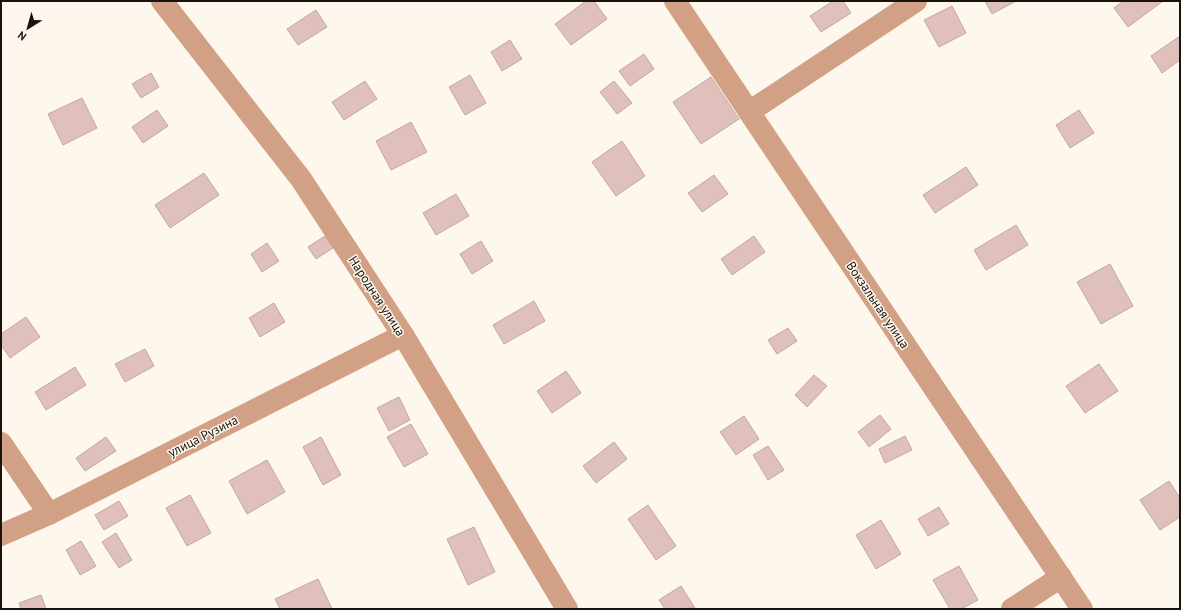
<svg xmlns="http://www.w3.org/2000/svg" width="1181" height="610" viewBox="0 0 1181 610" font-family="'PT Sans',sans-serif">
	<rect width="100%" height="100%" fill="#fdf7ed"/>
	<g fill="#dfc0bb" stroke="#c5a6a2">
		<path d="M586,1h8l13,18 -36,26 -16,-21z"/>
		<path d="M833,1h10l8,12 -30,19 -11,-16z"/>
		<path d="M985,1h31l-24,13z"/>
		<path d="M1123,1h40l-35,26 -14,-19z"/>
		<path d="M952,6l14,27 -27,14 -15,-27z"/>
		<path d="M316,10l11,17 -29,18 -11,-16z"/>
		<path d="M1180,36v24l-18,13 -11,-17z"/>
		<path d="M510,40l12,19 -20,12 -11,-19z"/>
		<path d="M644,54l10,15 -24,17 -11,-15z"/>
		<path d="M151,73l8,14 -18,11 -9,-14z"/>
		<path d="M470,75l16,28 -21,12 -16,-28z"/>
		<path d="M711,77l28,42 -38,25 -28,-42z"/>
		<path d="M365,81l12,18 -33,21 -12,-18z"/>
		<path d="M614,81l18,22 -15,11 -17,-22z"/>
		<path d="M82,98l15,30 -34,17 -15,-31z"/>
		<path d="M157,110l11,16 -25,17 -11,-16z"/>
		<path d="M1079,110l15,23 -24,15 -14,-23z"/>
		<path d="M411,122l16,30 -36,18 -15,-29z"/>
		<path d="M622,141l23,35 -29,20 -24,-34z"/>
		<path d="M966,167l12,18 -43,28 -12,-18z"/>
		<path d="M204,173l15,22 -49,33 -15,-23z"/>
		<path d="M714,175l14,19 -26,18 -14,-19z"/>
		<path d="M456,194l13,22 -33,19 -13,-22z"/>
		<path d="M1016,225l12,20 -42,25 -12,-20z"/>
		<path d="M325,236l8,12 -17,11 -8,-12z"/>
		<path d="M754,236l11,16 -33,23 -11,-16z"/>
		<path d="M481,241l12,20 -21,13 -12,-20z"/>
		<path d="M267,243l12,18 -17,11 -11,-18z"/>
		<path d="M1110,264l23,42 -32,18 -24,-42z"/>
		<path d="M534,301l11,20 -41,23 -11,-19z"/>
		<path d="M274,303l11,19 -25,15 -11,-19z"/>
		<path d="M26,317l14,20 -30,21 -9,-13v-11z"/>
		<path d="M788,328l9,13 -20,13 -9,-14z"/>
		<path d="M145,349l9,17 -29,16 -10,-18z"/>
		<path d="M1099,364l19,27 -33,22 -19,-27z"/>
		<path d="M75,367l11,18 -40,25 -11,-18z"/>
		<path d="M566,371l15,22 -29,20 -15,-22z"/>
		<path d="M814,375l13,11 -20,21 -12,-12z"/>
		<path d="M399,397l11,23 -21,11 -12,-23z"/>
		<path d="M880,415l11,14 -22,18 -11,-15z"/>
		<path d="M744,416l15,23 -23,16 -16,-23z"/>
		<path d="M411,424l17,30 -24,13 -17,-30z"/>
		<path d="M905,436l7,14 -27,13 -6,-14z"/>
		<path d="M106,437l10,14 -31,20 -9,-13z"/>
		<path d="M321,437l20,38 -18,10 -20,-38z"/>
		<path d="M614,442l13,17 -31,24 -13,-17z"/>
		<path d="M768,446l16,24 -16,10 -15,-25z"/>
		<path d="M267,460l18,32 -38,22 -18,-33z"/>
		<path d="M1169,481l11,17v19l-20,13 -20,-30z"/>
		<path d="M190,495l21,38 -24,13 -21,-38z"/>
		<path d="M119,501l9,15 -24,14 -9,-15z"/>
		<path d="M648,505l28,41 -20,14 -28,-41z"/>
		<path d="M939,507l10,17 -21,12 -10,-17z"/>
		<path d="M881,520l20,34 -25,15 -20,-34z"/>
		<path d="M474,527l21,45 -27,13 -21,-46z"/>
		<path d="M116,533l16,27 -13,8 -17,-26z"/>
		<path d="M81,541l15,25 -16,9 -14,-25z"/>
		<path d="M959,566l19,34 -17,9h-11l-17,-29z"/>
		<path d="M318,579l14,30h-52l-5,-10z"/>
		<path d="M681,586l14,22 -30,1 -6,-9z"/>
		<path d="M41,595l5,14h-25l-2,-6z"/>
	</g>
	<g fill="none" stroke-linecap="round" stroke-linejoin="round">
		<g stroke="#d2a185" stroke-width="22">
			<path d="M162,1l139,178 102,156 164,274"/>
			<path d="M675,1l407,608"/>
			<path d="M749,112l167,-111"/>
			<path d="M1,443l48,71"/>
			<path d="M1,535l48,-21 354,-179"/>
			<path d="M1012,609l49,-32"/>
		</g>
	</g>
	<g text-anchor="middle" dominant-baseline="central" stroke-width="3" stroke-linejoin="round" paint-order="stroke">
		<g font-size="13" fill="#19140b" stroke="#fdf7ed">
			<text transform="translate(377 296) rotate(57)">Народная улица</text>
			<text transform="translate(878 305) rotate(56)">Вокзальная улица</text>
			<text transform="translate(203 436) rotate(-27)">улица Рузина</text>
		</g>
	</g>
	<rect width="1181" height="610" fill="none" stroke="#19140b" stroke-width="4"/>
	<g transform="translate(28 28) rotate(217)" stroke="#fdf7ed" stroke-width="3" paint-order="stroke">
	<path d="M0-3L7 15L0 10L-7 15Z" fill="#19140b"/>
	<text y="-6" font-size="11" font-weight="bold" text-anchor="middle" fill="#19140b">N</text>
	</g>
</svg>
